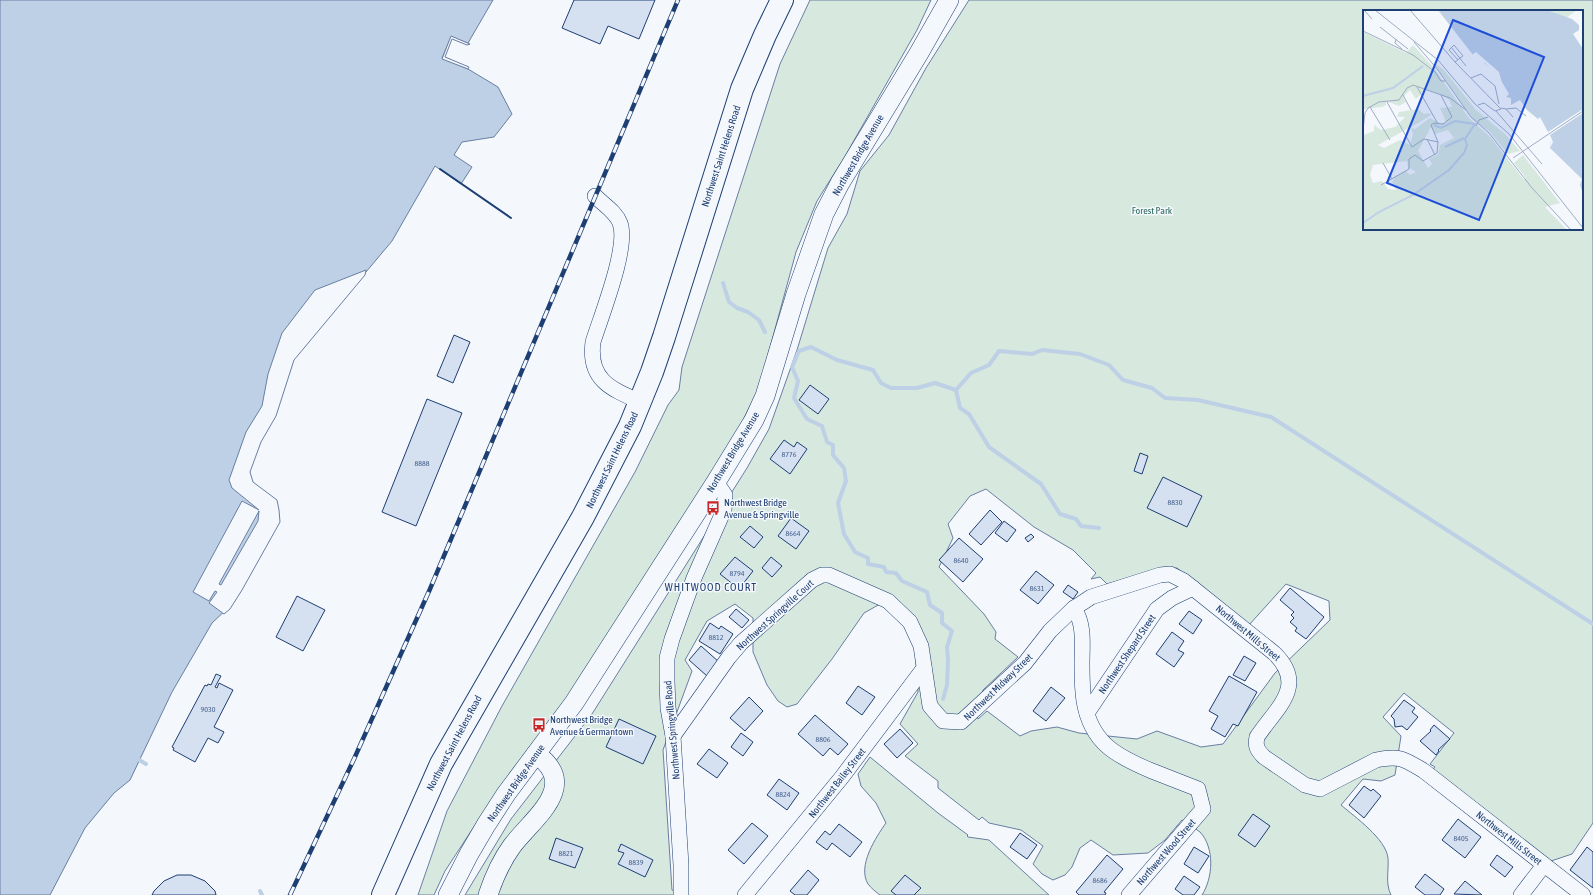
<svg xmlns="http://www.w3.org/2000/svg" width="1593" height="895" viewBox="0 0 1593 895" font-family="'Asap Condensed',sans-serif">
	<rect width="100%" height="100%" fill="#f4f7fb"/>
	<g fill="#d7e8df" stroke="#687fa3" fill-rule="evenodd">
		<path d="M810,0h121l-14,30 -73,128 -27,43 -21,51 -37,136 -19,38 -169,273 -92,120 -34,52 -11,24h-16l29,-84 55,-105 133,-234 33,-67 11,-15 3,-23 98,-303z"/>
		<path d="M969,0h624v823l-21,31 -21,7 -120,-89 4,-5 -5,-3 24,-31 -50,-40 -21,24 18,19 -6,39 -14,6 -18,-2 -22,26c14,12 45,34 47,53 1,13 -3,25 3,37h-189c11,-17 13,-47 -2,-63 -5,-4 -13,-8 -18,-12l-17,20 -17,13 -35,2 -22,-15 -11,8 -8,19 -7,8 -12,5 -11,-6 -9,-10 10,-18 -22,-16 -32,-7 -7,-6 -3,3 -41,-32v-7l-33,-25 13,-12 -18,-20 18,-32 -3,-47 -10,-20 -25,-21 -16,9 -32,46 -35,45 -10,3 -9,-6 -11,-16 -14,-33v-34l-18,-14 -28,17 -22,39 7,11 -29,79 9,140 12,5h-219l46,-76 81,-105 155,-246 22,-39 28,-79 31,-102 19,-34 13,-43 29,-36 37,-67zM1364,11h218v218h-218zM986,489l48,38 39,23 23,23 -5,6 9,-2 7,7 52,-15 18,-1 72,57 37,-41 43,17 1,19 -55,53 -52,71 -22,3 -44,-16 -20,8 -58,-6 -22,-6 -26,4 -11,5 -33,-25 -9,8 -1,-3 6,-26 35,-33 -23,-18 1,-7 -12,-18 -45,-47 14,-29 -5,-14 22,-28z"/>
		<path d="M870,757l68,56 30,22 -1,1 1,1 21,3 60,55h-169c-4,-3 -9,-7 -12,-11 -11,-18 8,-47 18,-61l-10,-20 -15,-17 -3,-12z"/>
	</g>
	<path fill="#bed0e5" stroke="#687fa3" d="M0,0h493l-25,43 -17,-6 -9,21 26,11 30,18 14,27 -18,23 -32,5 -8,13 18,12 -11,17 -26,-18 -43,75 -99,118 -34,82 -11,31 2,8 27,23 -49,105 -16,15 -40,69 -42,88 -16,13 -29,35 -35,67h-50z"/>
	<g fill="#f4f7fb" stroke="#687fa3" fill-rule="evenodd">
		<path d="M451,36l19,8 -3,1 -15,-6 -7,18 24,10 -1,2 -26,-10z"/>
		<path d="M366,270l-1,5 -71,85 -18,56 -15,26 -11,30 3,10 24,18 2,10 1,12 -38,68 -12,19 -6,5 -15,-11 8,-11 -2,-1 -6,10 -16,-9 49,-91 17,9 -27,-22 -3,-8 17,-48 16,-26 6,-32 14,-41 33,-43zM259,511l-1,10 -37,64 -2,-1z"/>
	</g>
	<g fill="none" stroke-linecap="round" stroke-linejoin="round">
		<g stroke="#bed0e5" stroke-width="4">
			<path d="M723,283l6,19 8,6 11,4 11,8 6,12"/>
			<path d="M956,390l15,-17 18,-8 10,-14 33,3 10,-4 38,4 29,11 14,15 29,8 13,10 33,2 73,17 322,207"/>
			<path d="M956,390l4,18 9,6 20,33 52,37 19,30 16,5 5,7 18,2"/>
			<path d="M943,699l4,-14 1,-25 -1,-13 5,-16 -10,-8v-10l-12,-8 -3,-13 -25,-11 -6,-8 -10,-1 -2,-5 -16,-3v-6l-13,-6 -11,-18 -6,-31 8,-22 -2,-13 -11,-13v-10l-6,-3 -5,-16 -15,-7 -13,-21 4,-17 -6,-14 7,-16 12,-4 26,13 36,10 8,13 10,5h26l18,-5 21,7"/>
			<path d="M136,758l10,6"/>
			<path d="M260,891l2,4"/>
		</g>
	</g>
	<g fill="#d5e0f0" stroke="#1d3f73">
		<path d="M574,0h81l-16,39 -31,-13 -8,18 -38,-16z"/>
		<path d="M454,335l16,7 -17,41 -16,-7z"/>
		<path d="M810,385l19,14 -11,15 -19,-14z"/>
		<path d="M427,399l35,14 -46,113 -34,-14z"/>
		<path d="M784,440l10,7 3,-5 10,7 -17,25 -20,-15z"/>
		<path d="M1140,453l8,3 -6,18 -8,-3z"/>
		<path d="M1163,477l39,19 -15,31 -40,-19z"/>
		<path d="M990,510l12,12 -21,23 -12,-11z"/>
		<path d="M791,518l18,13 -13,18 -18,-13z"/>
		<path d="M1004,521l12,9 -9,12 -12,-9z"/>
		<path d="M750,526l13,11 -9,11 -14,-11z"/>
		<path d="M1031,534l3,3 -6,5 -3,-4z"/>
		<path d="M959,538l24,21 -20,23 -24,-22z"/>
		<path d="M735,557l18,14 -14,18 -19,-15z"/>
		<path d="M771,557l11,9 -10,11 -10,-9z"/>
		<path d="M1036,571l18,14 -16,19 -18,-14z"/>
		<path d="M1068,585l10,7 -5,7 -10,-7z"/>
		<path d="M1290,588l34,29 -18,22 -11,-8 2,-3 -7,-6 4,-4 -3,-3 3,-3 -14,-12z"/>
		<path d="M297,596l28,14 -22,41 -27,-14z"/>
		<path d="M736,609l13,11 -7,8 -13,-11z"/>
		<path d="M1189,611l13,9 -9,14 -14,-10z"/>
		<path d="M710,623l9,6 2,-3 12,8 -13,20 -21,-13z"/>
		<path d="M1172,632l12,9 -6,9 6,3 -10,14 -18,-13z"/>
		<path d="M701,646l18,16 -12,14 -18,-16z"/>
		<path d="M1244,656l12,7 -11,18 -12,-6z"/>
		<path d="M216,674l5,2 -6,11 2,1 2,-5 14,7 -19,37 10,5 -6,11 -10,-5 -13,24 -22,-12 1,-2 -2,-1 33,-62 2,1 1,-2 3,1z"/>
		<path d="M1229,676l28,16 -19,34 -5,-2 -8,13 -14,-8 7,-13 -9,-5z"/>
		<path d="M858,686l17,11 -13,18 -16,-12z"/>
		<path d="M1051,687l14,11 -19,23 -13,-10z"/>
		<path d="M749,697l14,14 -18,20 -15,-13z"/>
		<path d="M1404,700l11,8 -3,4 6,5 -11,13 -5,-4 -7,1 -1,-8 -3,-3z"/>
		<path d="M815,715l33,29 -10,11 -8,-7 -7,8 -25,-22z"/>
		<path d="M619,719l37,17 -13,28 -37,-17z"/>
		<path d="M1434,725l16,14 -12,11 1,1 -3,4 -16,-14 11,-10 -1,-1z"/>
		<path d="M900,729l13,14 -16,15 -13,-14z"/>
		<path d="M741,733l12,9 -10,14 -12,-9z"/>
		<path d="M709,749l19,14 -11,15 -20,-14z"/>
		<path d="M779,779l20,14 -12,17 -20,-15z"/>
		<path d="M1364,786l7,5 2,-2 8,7 -17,22 -15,-13z"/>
		<path d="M1253,814l17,12 -15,21 -17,-12z"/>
		<path d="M1458,819l23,18 -16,21 -23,-18z"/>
		<path d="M752,823l16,13 -24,28 -16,-14z"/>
		<path d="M839,824l23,18 -12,15 -18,-14 -5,7 -11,-8 9,-11 5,4z"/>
		<path d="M1020,833l17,12 -10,14 -17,-12z"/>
		<path d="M556,838l27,10 -8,20 -26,-9z"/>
		<path d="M621,844l32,16 -8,17 -27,-13 6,-11 -6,-2z"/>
		<path d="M1194,847l15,9 -11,17 -14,-9z"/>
		<path d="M1587,847l6,5v36l-23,-18z"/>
		<path d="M1107,855l16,14 -19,23 2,1 -1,2h-26l-3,-3z"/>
		<path d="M1497,855l16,12 -8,10 -15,-12z"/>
		<path d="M808,870l11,10 -12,15h-12l-5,-4z"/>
		<path d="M1425,874l19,15 -4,6h-15l-10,-8z"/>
		<path d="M177,875h14l14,6 10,10 1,4h-64l2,-4 10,-10z"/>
		<path d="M905,875l16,13 -7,7h-18l-5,-4z"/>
		<path d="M1184,876l16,11 -6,8h-11l-8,-6z"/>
		<path d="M1465,881l17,14 -28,-1z"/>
	</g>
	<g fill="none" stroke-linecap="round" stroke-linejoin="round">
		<defs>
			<g id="minor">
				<path d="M595,196c9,9 21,16 25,27 9,24 -19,93 -27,119 -5,38 18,47 48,60"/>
				<path d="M1074,608c11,17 8,37 8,56 0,12 0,25 2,37 7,42 32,55 68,70 15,6 31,12 46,18l5,20 -74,86"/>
				<path d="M1087,713l70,-104 15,-11 21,-10"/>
				<path d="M673,736l56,-79 12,-14 71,-63 10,-5h7l59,26 22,21 11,24 9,60 13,15 18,1 64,-59 25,-32 24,-23 8,-5 9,-6 69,-22 10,-1 14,7 90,72c34,33 2,55 -17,84 -2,9 0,13 7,20l41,28 15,4 56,-29c24,-5 28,-1 48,11l159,124"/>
				<path d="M681,895v-30l-8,-129 -5,-28 -1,-27v-23l5,-19 22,-61 30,-68 1,-15 -9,-13"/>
				<path d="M745,895l97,-118 82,-109"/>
				<path d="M1521,895l23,-30"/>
			</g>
			<g id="major">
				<path d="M448,895l21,-41 17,-29 20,-31 68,-91 142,-221 38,-62 11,-24 31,-102 28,-80 16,-31 79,-130 30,-53"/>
				<path d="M488,895c6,-18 13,-34 24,-49 21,-28 69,-60 24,-92"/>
			</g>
			<path id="highway" d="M383,895l58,-131 142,-247 47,-91 22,-54 12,-35 78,-248 23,-54 17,-35"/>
		</defs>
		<use href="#minor" stroke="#1d3f73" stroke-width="16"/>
		<use href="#major" stroke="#1d3f73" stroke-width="20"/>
		<use href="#highway" stroke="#1d3f73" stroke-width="24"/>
		<use href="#minor" stroke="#f4f7fb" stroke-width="15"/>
		<use href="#major" stroke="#f4f7fb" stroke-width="19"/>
		<use href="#highway" stroke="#f4f7fb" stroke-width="22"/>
		<defs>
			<path id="rail" d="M290,895l64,-136 76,-170 248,-589"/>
		</defs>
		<use href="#rail" stroke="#1d3f73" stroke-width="4.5"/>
		<use href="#rail" stroke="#f4f7fb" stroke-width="3" stroke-dasharray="9" stroke-linecap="butt"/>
		<path stroke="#1d3f73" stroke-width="2" d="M440,169l71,49"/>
	</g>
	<defs>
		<symbol id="bus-bare" viewBox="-9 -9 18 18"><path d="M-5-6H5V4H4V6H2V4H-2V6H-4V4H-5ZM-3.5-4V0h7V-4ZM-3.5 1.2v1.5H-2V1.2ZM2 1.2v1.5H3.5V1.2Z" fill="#c62828" stroke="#f4f7fb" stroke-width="2.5" paint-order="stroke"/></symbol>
	</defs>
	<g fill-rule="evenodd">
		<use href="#bus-bare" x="703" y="498" width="20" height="20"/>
		<use href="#bus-bare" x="529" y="715" width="20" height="20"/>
	</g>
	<g text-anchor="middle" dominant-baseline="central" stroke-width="3" stroke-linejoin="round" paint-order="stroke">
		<g font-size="8" fill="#4b6792">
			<text x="789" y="454">8776</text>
			<text x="422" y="463">8888</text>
			<text x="1175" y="502">8830</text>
			<text x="793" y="533">8664</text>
			<text x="961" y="560">8640</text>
			<text x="737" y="573">8794</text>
			<text x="1037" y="588">8631</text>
			<text x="716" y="637">8812</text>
			<text x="208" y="709">9030</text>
			<text x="823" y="739">8806</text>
			<text x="783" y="794">8824</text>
			<text x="1461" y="838">8405</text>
			<text x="566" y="853">8821</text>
			<text x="636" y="862">8839</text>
			<text x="1100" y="880">8686</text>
		</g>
		<g font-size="10" fill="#1d3f73" stroke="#f4f7fb">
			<text transform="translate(858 155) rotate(-60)">Northwest Bridge Avenue</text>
			<text transform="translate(721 156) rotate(-72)">Northwest Saint Helens Road</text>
			<text transform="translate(733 452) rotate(-59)">Northwest Bridge Avenue</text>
			<text transform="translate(612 460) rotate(-64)">Northwest Saint Helens Road</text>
			<text transform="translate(775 615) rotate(-42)">Northwest Springville Court</text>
			<text transform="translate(1248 633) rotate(40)">Northwest Mills Street</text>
			<text transform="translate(1127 654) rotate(-56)">Northwest Shepard Street</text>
			<text transform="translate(998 687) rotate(-44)">Northwest Midway Street</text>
			<text transform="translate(672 730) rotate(-95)">Northwest Springville Road</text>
			<text transform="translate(454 743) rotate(-62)">Northwest Saint Helens Road</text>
			<text transform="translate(516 783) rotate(-55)">Northwest Bridge Avenue</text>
			<text transform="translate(837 783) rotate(-52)">Northwest Bailey Street</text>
			<text transform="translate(1509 838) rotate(38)">Northwest Mills Street</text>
			<text transform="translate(1166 852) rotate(-49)">Northwest Wood Street</text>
		</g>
		<g font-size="10" fill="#2c6c60" stroke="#f4f7fb">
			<text x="1152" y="210">Forest Park</text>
		</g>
		<g font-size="10" fill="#1d3f73" stroke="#f4f7fb" text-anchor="start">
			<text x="724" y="502">Northwest Bridge<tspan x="724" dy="12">Avenue &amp; Springville</tspan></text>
			<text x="550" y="719">Northwest Bridge<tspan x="550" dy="12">Avenue &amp; Germantown</tspan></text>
		</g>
		<g font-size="11" letter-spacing="1" fill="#1d3f73" stroke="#f4f7fb">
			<text x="711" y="587">WHITWOOD COURT</text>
		</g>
	</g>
	<g transform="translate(1363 10)">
		<rect width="220" height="220" fill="#f4f7fb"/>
		<path d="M184,0h30l-11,8zM0,22l43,21 7,-8 21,23 35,50 22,20 33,42 2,-2 -12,-15 9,-8 37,48 -15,4 22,23h-204l1,-95 10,-4v-6l7,5 14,-3 10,-10h-8l2,-5 19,-3 6,5 6,-1 1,2 -13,8 -40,22 6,3 16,-8 10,5 3,-11 -2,-6 4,1 15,-11 11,6 5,-2 -6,-14 12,-1 -3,-7 -9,-6 -14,-5 -10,10 -6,-9 -7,7 3,5 -7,4 -13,-5v4l-4,2 -19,2zM68,117l4,7 13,-4 6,8 -14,7 -2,9 -9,5 3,5 -4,4 -10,-17zM44,151l1,6 8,5 -6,3 -4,-4 -11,6 -3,5 4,8 -8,-1 -6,-8 -9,2 -3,-8 3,-10zM70,52l10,7 33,41 29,24 15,17 -12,3 -18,-22 -17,-13z" fill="#d7e8df" fill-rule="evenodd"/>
		<path d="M75,0h109l25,9 7,6v5l-6,4 10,15v145l-3,-9 2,-6 -32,-31 1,-8 -13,-21 -11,-9 -7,-10 -9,5v-7l-5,-1 3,-3 -13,-22 -23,-17z" fill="#bed0e5"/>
		<path d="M113,42l23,20 3,11 -14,-17 -3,-3 -6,2 -6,-7 -1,-3zM220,99v4l-33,22 3,7 -3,6 1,-8 -6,-5 -7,-16 2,-2 8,15z" fill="#f4f7fb"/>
		<path fill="none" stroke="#bed0e5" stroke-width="2" d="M0,86l30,-8 30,-22M82,137l19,-9M0,213l16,-11 34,-17 36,-25 15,-17 3,-8 -2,-6 10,-15 -20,-3 -14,7 -7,-3"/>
		<path fill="none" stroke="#9eadc5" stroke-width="1" d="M1,0l8,9M12,0l63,50 37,44 34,30 74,94M47,0l45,52 46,47 -6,2 -11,-8 -6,2M17,17l28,22M0,21l50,24 22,17 6,9h4M33,29l-1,4 7,6M51,32l24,28 33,47 18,16 43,55 39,42M88,37l15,19M92,52l5,-4 3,-2 -9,-11 -5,5 9,10M108,68l10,-4 14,12 4,18M54,77l21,37M40,85l8,15M24,92l25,45 12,-8 14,3M7,97l20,33M138,98l5,1 7,8M143,99l10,-1 10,8M133,101l46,53M113,116l3,-6 9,-3M0,120l2,-17 3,-5 11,-6 20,-2 8,-12 6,-3 37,13 16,12M64,129l8,16M150,148l70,-47M20,153l9,16M18,175l28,-16v-10l6,-4 8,6 14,-8 1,-11 -7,-17 3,-2 9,1 9,-7 -11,-22"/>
		<path fill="#1d4ed8" fill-opacity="0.15" stroke="#1d4ed8" stroke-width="2" d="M90,10l91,37 -65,163 -92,-37z"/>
		<rect width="220" height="220" fill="none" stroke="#1d3f73" stroke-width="2"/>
	</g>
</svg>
